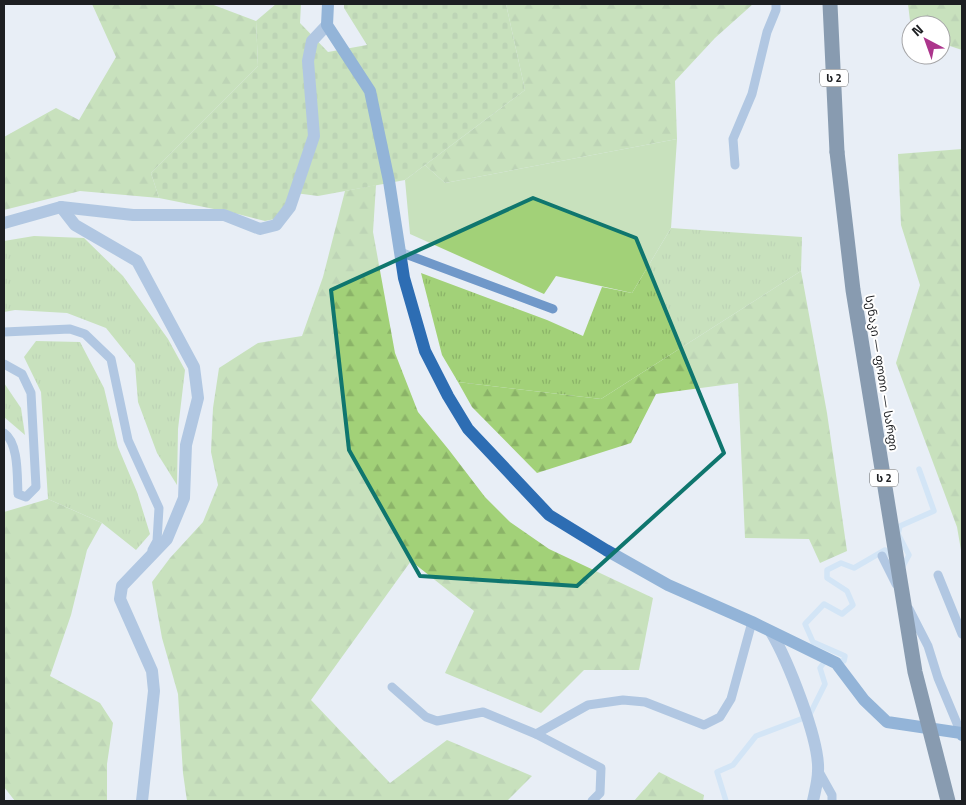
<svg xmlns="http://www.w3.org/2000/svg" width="966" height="805" viewBox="0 0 966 805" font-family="'Titillium Web','Noto Sans Georgian',sans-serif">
	<defs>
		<pattern id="grass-tufts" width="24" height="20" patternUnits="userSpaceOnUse" patternTransform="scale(1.25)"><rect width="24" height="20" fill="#a2d178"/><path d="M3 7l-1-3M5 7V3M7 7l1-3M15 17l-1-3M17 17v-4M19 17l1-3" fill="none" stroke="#8bb368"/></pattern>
		<pattern id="forest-firs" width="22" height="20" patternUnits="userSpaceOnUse" patternTransform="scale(1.25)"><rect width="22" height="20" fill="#a2d178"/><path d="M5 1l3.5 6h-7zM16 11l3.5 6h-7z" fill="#8bb368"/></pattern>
		<pattern id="cemetery-stones" width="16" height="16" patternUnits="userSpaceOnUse" patternTransform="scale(1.25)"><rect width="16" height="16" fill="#a2d178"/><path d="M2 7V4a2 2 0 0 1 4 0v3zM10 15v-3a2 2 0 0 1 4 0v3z" fill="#8bb368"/></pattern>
	</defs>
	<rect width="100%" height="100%" fill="#e8eef6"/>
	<g fill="url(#grass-tufts)">
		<path d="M671,228l131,9 -1,34 -200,128 -143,-17 -16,-27 -21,-82 126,47 36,16 19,-49 30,6z"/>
		<path d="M34,236l50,2 39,38 45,63 17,31 -7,59 -1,56 -20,-32 -19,-51 -3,-38 -29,-36 -39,-15 -52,-3 -11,2v-71z"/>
		<path d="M36,341l44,1 24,46 14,59 19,45 13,42 -14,16 -34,-27 -54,-24 -7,-107 -17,-35z"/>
		<path d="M4,383l17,25 4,27 -21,-18z"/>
	</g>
	<g fill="url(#forest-firs)">
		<path d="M92,4h119l45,17 2,45 -107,107 8,25 -79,-7 -76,19v-73l52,-29 23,12 37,-63z"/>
		<path d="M506,4h247l-38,34 -40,43 2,58 -232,44 -20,-18 100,-75z"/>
		<path d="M908,4h54v46l-21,-7v-18h-30v4z"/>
		<path d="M962,149v407l-5,-29 -61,-164 24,-78 -19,-60 -3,-71z"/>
		<path d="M376,185l-3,47 22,121 23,59 31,38 36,47 25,25 39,27 104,49 -14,72h-55l-43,43 -96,-40 29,-62 -63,-50 -100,139 79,83 57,-43 85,36 -25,25h-320l-4,-28 -5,-79 -16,-56 -10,-56 18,-24 33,-36 15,-37 -7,-33 2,-44 6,-40 39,-25 44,-7 21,-59 22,-86z"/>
		<path d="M801,271l26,142 20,138 -27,12 -11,-24 -64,-1 -7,-155 -82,11 -25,49 -94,30 -65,-66 -14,-25 143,17z"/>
		<path d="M48,499l54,24 -15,27 -16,65 -21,61 50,27 13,20 -6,41v37h-92l-11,-14v-275z"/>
		<path d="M659,772l45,23 -1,6h-69z"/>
	</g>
	<path fill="url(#cemetery-stones)" d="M276,4h25l-1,19 28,29 39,-7 -23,-37v-4h162l19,86 -120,90 -87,16 -23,-3 -15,25 -15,3 -31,-8 -75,-15 -8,-25 107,-107 -2,-45z"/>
	<path fill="#a2d178" d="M677,139l-6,89 -39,65 -76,-17 -12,18 -134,-60 -5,-54 20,-15 20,18z"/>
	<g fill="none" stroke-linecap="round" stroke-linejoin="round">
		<g stroke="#bbd9f6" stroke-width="5.5">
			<path d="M901,565l2,1 6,-11 -11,-21 2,-8 34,-15 -15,-42"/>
			<path d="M836,661h8l1,-5 -32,-14 -8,-18 19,-20 18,10 11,-9 -6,-14 -20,-13v-8l14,-7 13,5 31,-18 7,7"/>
			<path d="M726,801l-9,-29 16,-7 23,-29 53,-20 16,-32 -5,-16 5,-7h2"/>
		</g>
		<g stroke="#7098c9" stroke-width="9">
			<path d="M735,165l-2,-26 19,-45 15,-62 9,-22v-6"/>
			<path d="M400,252l153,57"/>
			<path d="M4,332l66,-3 15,5 26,25 17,81 31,68 -2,33 -5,9"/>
			<path d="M4,364l18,10 9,19 5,94 -10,10 -8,-3c-1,-17 1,-51 -14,-61"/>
			<path d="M882,556l14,28"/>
			<path d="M938,575l24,59"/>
			<path d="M909,609l19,37 10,32 23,55"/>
			<path d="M392,687l34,30 11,4 46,-9 53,22 52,-29 35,-5 22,2 59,23 16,-8 11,-18 21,-77"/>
			<path d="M536,734l65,34 -1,25 -8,8"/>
			<path d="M818,770l14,25v6"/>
		</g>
		<g stroke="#7098c9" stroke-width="12">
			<path d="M61,207l14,18 62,36 57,106 4,31 -12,47 -2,53 -17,41 -45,47 -2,13 32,72 2,20 -12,110"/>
			<path d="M4,223l57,-16 72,8h91l36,14 16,-4 14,-18 24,-71 -6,-75 4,-20 15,-16"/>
			<path d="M771,632c16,27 49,108 47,139 0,10 -3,20 -5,30"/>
		</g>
		<path stroke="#2d6db3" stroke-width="12" d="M328,4l-1,21 43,66 19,90 15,97 21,73 23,45 20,33 81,86 57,35 62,35 84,37 84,41 28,37 23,22 74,11 1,2"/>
		<path stroke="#16375c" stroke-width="15" d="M830,4l7,148"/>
		<path stroke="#16375c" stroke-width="15" d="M837,152l16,138 62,382 33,129"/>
	</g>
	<path d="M0 0H966V805H0ZM533,198l103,40 88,215 -147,133 -157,-10 -71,-126 -18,-160z" fill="#e8eef6" fill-opacity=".55" fill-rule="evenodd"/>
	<path fill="none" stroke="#0f766e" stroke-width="4" stroke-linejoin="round" d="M533,198l103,40 88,215 -147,133 -157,-10 -71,-126 -18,-160z"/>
	<g text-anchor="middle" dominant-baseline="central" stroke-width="4" stroke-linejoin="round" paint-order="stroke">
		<g fill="#fff" stroke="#616264" stroke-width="1">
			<rect x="820" y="69.5" width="28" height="17" rx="4"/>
			<rect x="870" y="469.5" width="28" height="17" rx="4"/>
		</g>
		<g font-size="11" font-weight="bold" fill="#1d1f22">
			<text x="834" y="78">ს 2</text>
			<text x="884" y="478">ს 2</text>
		</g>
		<g font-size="12" fill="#1d1f22" stroke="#fff">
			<text transform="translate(882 373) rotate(81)">სენაკი — ფოთი — სარფი</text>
		</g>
	</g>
	<rect width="966" height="805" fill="none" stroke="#1d1f22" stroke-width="10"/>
	<g transform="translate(926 40) rotate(319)"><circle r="24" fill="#ffffff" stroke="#a5a5a7"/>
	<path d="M0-4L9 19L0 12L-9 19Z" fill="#ac358c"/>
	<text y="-8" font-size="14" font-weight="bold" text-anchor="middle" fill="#1d1f22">N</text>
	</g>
</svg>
